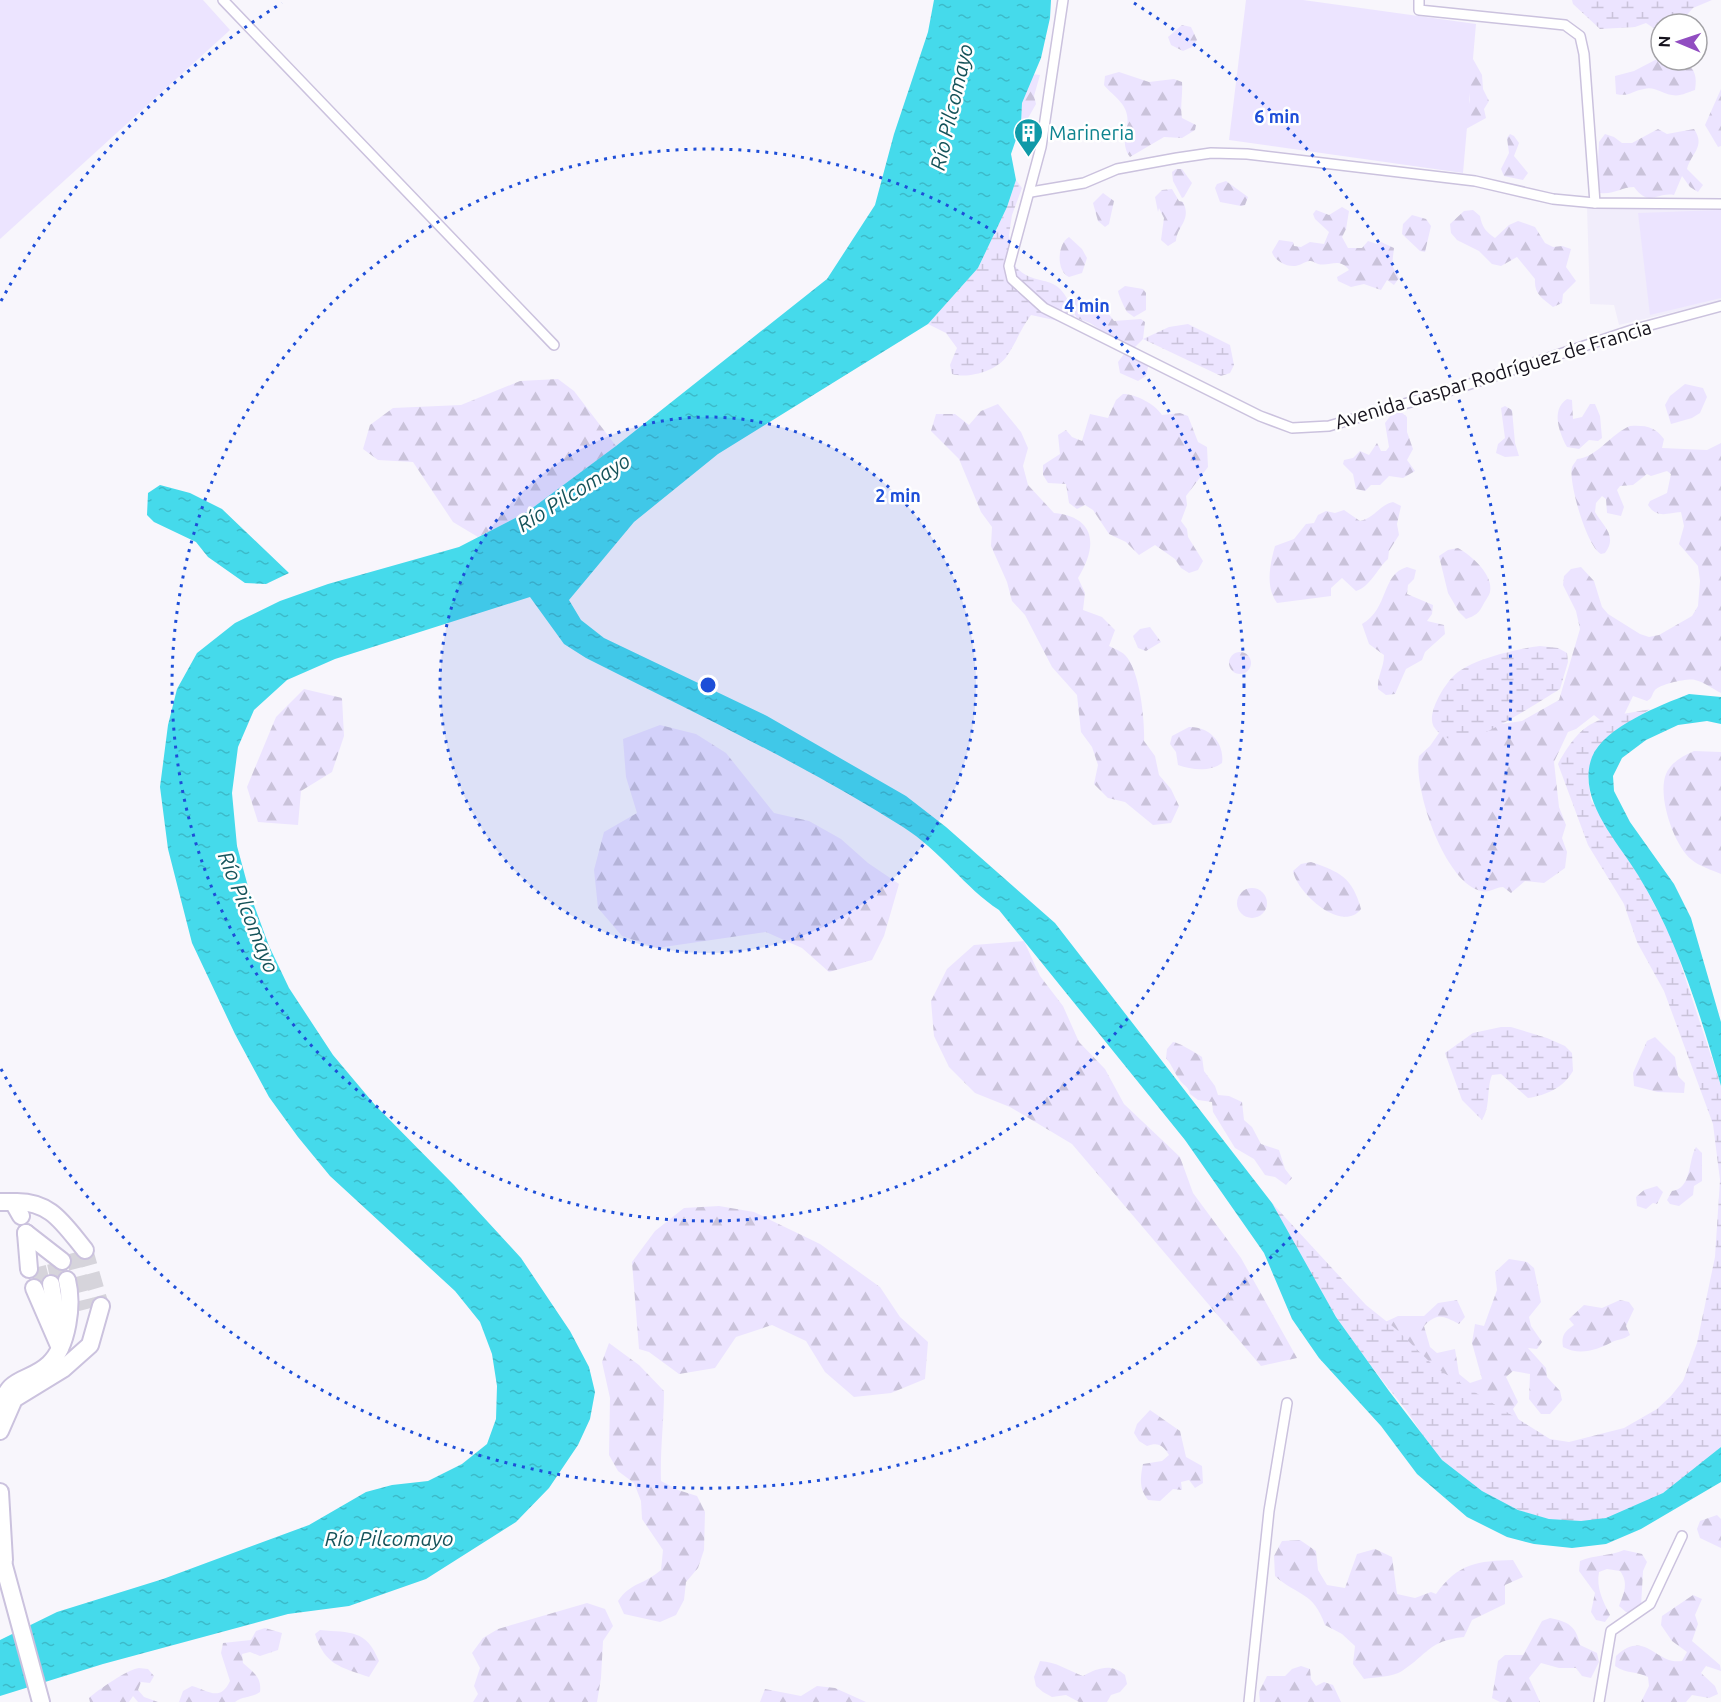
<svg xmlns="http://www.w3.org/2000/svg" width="1721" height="1702" viewBox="0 0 1721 1702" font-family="Ubuntu,sans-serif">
	<defs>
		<pattern id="forest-firs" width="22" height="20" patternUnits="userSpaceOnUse" patternTransform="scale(1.5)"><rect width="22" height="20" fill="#ece4ff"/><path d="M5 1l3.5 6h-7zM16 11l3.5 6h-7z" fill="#cac3da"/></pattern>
		<pattern id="wetland-marsh" width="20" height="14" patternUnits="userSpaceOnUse" patternTransform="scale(1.5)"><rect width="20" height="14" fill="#ece4ff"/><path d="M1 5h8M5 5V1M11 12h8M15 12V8" fill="none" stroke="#cac3da"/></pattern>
		<pattern id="water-ripples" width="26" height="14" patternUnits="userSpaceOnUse" patternTransform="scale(1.5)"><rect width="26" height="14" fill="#45daeb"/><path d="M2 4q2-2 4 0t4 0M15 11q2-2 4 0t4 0" fill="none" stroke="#3cbac9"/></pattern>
	</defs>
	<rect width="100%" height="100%" fill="#f8f6fc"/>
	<path fill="#f1edfb" d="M1587,207h134v94l-102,24 -5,-20 -24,-1z"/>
	<g fill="#ece4ff">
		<path d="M0,0h203l27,30 -230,209z"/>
		<path d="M1246,0h57l173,24 -13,149 -234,-33z"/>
		<path d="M1721,210v88l-71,17 -12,-102z"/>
	</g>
	<g fill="url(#forest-firs)">
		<path d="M1182,25l9,2 6,13 -5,7 -9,4 -12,-6 -3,-8z"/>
		<path d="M1659,58l2,2c21,0 39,3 34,30 -7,2 -15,7 -23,5 -10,-1 -17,-9 -28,-6 -12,2 -15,8 -28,5l-1,-18 19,-5z"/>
		<path d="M1473,59l9,16 1,14 6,12 -5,8 2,9 -20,11 -5,-8c4,-7 9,-16 9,-24 0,-13 -11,-28 3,-38z"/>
		<path d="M1119,72l30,10 25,-3 8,3c1,12 -2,23 0,36l14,7 -1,5 -13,8 -18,-1 -34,20c-11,-15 0,-27 -3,-42 -2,-13 -16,-21 -23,-30l1,-9z"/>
		<path d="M1032,74l8,1 -6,21 2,8 -9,16c6,10 4,13 -5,21l-6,-1 5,-15 1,-22z"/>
		<path d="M1721,89v57l-3,1 -13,-22z"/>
		<path d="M1658,129l9,5 27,-5c12,18 -3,24 -7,40l16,16 -5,7 -8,-5 -8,-11 -8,19c-18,-3 -24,13 -40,-8 -13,0 -20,8 -34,6l-11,-15 1,-10 8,-6 1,-20 6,-8 9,3 8,6h10z"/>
		<path d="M1510,134l4,2 5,7 -5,13 14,17 -5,7 -19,-4 -3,-7 8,-16 -2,-15z"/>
		<path d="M1176,169h6l10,14 -8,14 -2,1 -9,-17 -1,-9z"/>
		<path d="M1226,181l22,16 -3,8 -4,1 -21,-4 -5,-14 2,-4z"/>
		<path d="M1172,189l7,12 4,1c9,18 -6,24 -7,39l-8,5 -7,-6 3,-22 -5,-10 -1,4 -3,-15 7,-7z"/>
		<path d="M1103,193l11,8 -5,23 -4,3 -7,-6 -5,-18z"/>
		<path d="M1342,207l7,4 -3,18 -4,8 6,11h14l6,-7 9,3 4,-2 13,6 -2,17 7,13 -5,7 -7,-5 -6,10 -17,-6 -13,3 -13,-6 -1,-4 12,-7c-10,-13 -19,-3 -31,-6 -5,-2 -4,-3 -9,-3 -5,1 -10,5 -14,5 -9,1 -21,-6 -23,-14l7,-12 14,2 1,4 7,1 9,-5 14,2 5,-12 -14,-13 -2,-5 3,-4 13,5z"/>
		<path d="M1473,210l7,6c2,11 6,16 15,22l14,-13 9,-4 17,6 10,16 8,4 9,-1 9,3 -5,18 10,14 -13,13 -1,9 -9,4c-11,-9 -19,-13 -18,-28l-18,-22 -16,9 -9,-2 -13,-13 -22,-11 -6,-7 -1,-9 14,-13z"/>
		<path d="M1412,215l14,4 5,7 -6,26 -5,-1 -18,-17 1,-10z"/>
		<path d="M1069,237l13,12 5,9 -5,15 -13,4c-13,-6 -12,-33 0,-40z"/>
		<path d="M1125,286l18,3 3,4v17l-12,7 -7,-5c-3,-5 -8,-16 -9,-21z"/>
		<path d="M1076,299l9,2 14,12h9l6,8 27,-2 4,3 -2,17 -10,10 16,13 -3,14 -8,5 -18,-8 -2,-11 9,-12 -11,-14h-6l-20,-13 -13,-5 -8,-12z"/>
		<path d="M558,379l16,12 42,55 -89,66 -49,25 -25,-15 -40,-60 -35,-2 -15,-11 7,-24 23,-17 68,-3 59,-24z"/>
		<path d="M1685,384l18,4 4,9 -7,16 -8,5 -21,6 -6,-19 5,-9z"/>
		<path d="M1123,394c13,0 32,10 39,21l18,-2 8,3 10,26 9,5 1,20 -22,29 1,9 -6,16 6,8 1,8 15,24 -5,9 -9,3 -8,-5 -6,-9 -20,-14 -16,10 -13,-13 -17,-8 -16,-24 -8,-5 -8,4 -8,-6 -3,-19 -18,-1 -5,-8v-10l17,-11 -2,-19 8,-5 6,7 10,4 8,-27 18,4 8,-18z"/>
		<path d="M1567,399l5,1 1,19 9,-2 8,-13h5l5,12 2,22 -4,3 -9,-1 -10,9 -12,-2c-7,-13 -17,-37 0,-48z"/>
		<path d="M998,404l23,28 7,16 -5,18 5,19 26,28c42,4 44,33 24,65l7,15 -2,17 19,7 13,13 -6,16c4,2 12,5 16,9 15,15 20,66 19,86l11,15 4,19 12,14 8,17 -8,17 -18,2 -28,-23 -17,-4 -14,-14 4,-19 -6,-18 -11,-15 -4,-37 -25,-28 -27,-52 -13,-14 -5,-19 -16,-36 1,-19 -11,-15 -22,-53 -28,-28 5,-17h19l14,11 12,-14z"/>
		<path d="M1505,406l7,4 3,33 4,13 -14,1 -9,-4 2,-9 7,-6 -4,-30z"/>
		<path d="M1394,411h6l7,6v15l6,17 -6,11 8,11 -12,7 -14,-2 -9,9h-9l-6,6 -9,-2 -3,-15 -10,-10 1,-4 9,-2 7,-7 9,4 8,-12 4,8h5l3,-4 -4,-24z"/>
		<path d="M1630,426c16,-1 25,1 34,13l-2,9 45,2 14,-7v250c-8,-4 -17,-11 -26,-13 -7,-2 -34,4 -40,10 -4,5 -2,8 -8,11l-14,-5 -10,21 -18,7 -11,-9 -18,14 -8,3 -14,30 5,45 7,18 -4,13 5,14 -2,16 -21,15 -19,-2 -14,12 -8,-6c-8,0 -12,6 -22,4 -36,-8 -68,-102 -62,-135l11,-10 9,-13 83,-12 37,-21 21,-71 -4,-18 -13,-26 1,-9 7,-7 10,-2 13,14 8,26 6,7 32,20 9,3 10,-2 33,-19 6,-10 2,-25 -2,-15 -19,-22 5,-18 -3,-14c-14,1 -24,7 -33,-7l2,-4 17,-8 4,-19 -4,-3 -16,5 -4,-2 -14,11 -13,1 -3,4 7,17 -3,9 -14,-3 -1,-14 -4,-3 -6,7 -1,9c8,14 23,24 10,41l-4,1c-14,-7 -33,-72 -29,-87 1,-3 4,-5 5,-8 19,-1 35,-26 53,-33z"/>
		<path d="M1393,502l8,4 -4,18 2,11 -10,16 -1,8c-12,11 -17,27 -32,32l-14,-13 -11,10v8l-54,7c-12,-16 -7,-39 -2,-57l19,-7 12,-15 8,-1 4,-8 8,-4 9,2 9,-3 16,11c15,-3 19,-16 33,-19z"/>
		<path d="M1458,548c13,7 36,27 32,44 -1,4 -5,9 -7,13 -4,8 -8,11 -17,14l-7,-7 -11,-19 -9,-37 9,-6z"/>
		<path d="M1407,567l9,3 -2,9 -6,6 -1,9 26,11 -1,9 -5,7 17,4 1,9 -20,18 -3,8 -16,9 -11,25 -9,1 -8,-6c-1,-13 6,-21 6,-34l-15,-11 -7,-20c27,-15 19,-50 45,-57z"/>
		<path d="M1150,627l11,15 -15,9 -8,-3 -5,-12 7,-7z"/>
		<circle cx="1240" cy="663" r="11"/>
		<path d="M304,689l38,9 2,38 -12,36 -31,19 -3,34 -40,-3 -11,-35 29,-70z"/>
		<path d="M660,725l36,9 30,19 48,60 35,8 32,18 27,24 31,21 -15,52 -12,24 -43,12 -27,-24 -36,-16 -109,16 -35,-12 -24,-28 -4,-38 10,-38 33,-19 -11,-36 -3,-38z"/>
		<path d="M1189,727c20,-1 36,16 33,36 -12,9 -30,7 -44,2l-2,-13 -6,-8 2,-8z"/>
		<path d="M1694,751l27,1v122c-9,-4 -22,-8 -29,-14 -18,-14 -35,-64 -26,-86 5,-12 17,-18 28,-23z"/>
		<path d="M1311,862c29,10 41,15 50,47 -19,25 -64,-16 -68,-38l8,-7z"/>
		<circle cx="1252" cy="903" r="15"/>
		<path d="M1024,941l16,35 23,30 16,36 26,27 19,35 56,53 13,36 48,65 56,100 -36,8 -189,-222 -62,-37 -35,-14 -26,-26 -15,-31 -3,-35 16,-32 27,-24z"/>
		<path d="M1655,1037l20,20 3,19 7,7 -1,10 -26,-1 -24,-6 -1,-13 14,-32z"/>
		<path d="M1173,1042c5,0 25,12 29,15l2,14 11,15 3,9 11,1 13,6 2,18 8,7 9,17 18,6 6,19 7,9 -6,7 -11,-8 -10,-2 -11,-16 -19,-11 -22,-36 -1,-10 -14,-2 -8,-6c-2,-9 -7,-8 -11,-15 -5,-7 -7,-14 -13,-21l1,-9z"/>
		<path d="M1696,1147l6,6v28l-8,5 -1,9 -14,11 -9,-2 -3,-4 5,-9c20,-2 16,-31 24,-44z"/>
		<path d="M1657,1186l6,6 -6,12 -4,-1 -7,6 -9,-3 -1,-9 8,-7z"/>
		<path d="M719,1206l35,6 66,32 60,43 20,30 28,25 -3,37 -34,14 -37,4 -29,-25 -19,-31 -34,-16 -36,12 -21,31 -36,6 -30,-22 -10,-3 -7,-87 23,-31 29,-23z"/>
		<path d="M1509,1259l18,3 7,6 7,34 -12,15 2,9 11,16 -5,7 -9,-1 18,20 1,9 13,14 2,9 -12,14h-9l-12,-15 1,-25 -17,-3 -7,6 12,25 -5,7 9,17 -169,-95 28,-7 17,-8h26l14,-13 19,-3 8,17 -6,7c-15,-8 -22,-12 -35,2l6,21 7,6 18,-4 4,25 11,9 12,-4 -10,-36 3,-19 9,2 13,-36 -2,-18z"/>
		<path d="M1620,1300l9,2 5,7 -8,17 4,9c-7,5 -11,4 -18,7 -15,8 -32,14 -49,5 -2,-12 2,-16 11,-22l-5,-6 15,-14 18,3z"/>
		<path d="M609,1343l30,22 25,26c0,30 -4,59 -3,90l17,9 19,6 8,16 -1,38 -6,18 -12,14 -2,18 -8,15 -16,7 -36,-8 -6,-13c13,-19 26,-16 43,-31l2,-20 -21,-31 -1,-18 -7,-18 -16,-12 -9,-16 1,-57 -8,-36z"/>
		<path d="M1150,1410l30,21 6,26 16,9 1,17 -8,5 -6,-8 -8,2 1,8 -9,-1 -13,12 -12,-1c-9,-11 -8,-22 -5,-36l19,-3 7,-6c-6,-10 -11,-13 -22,-9l-8,-5 -5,-8 3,-9z"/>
		<path d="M1717,1515l4,4v29l-21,-10 -3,-9 3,-8z"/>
		<path d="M1300,1540l16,11 2,19 9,15 18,3 12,-34 18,-5 17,8 5,37 18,4 16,-6 5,2c22,-31 42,-33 77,-34l10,17 -18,8v19l-33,16 -8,17c-36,4 -36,17 -62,34 -9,6 -27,6 -38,8l-11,-15 2,-18 -13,-12 -17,-9c-12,-34 -26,-28 -50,-49l-1,-20 8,-15z"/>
		<path d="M1624,1550l18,4 5,8 -4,9 -2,36 -7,6 -8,-1 -7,-6c5,-13 10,-23 1,-35l-13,-2 -8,3c-3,16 4,29 11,43l-5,7 -9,-2 -5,-8 4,-19 -16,-22 1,-10c14,-6 30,-5 44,-11z"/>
		<path d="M1693,1595l9,4 -7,16 3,9 -6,17 28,24 1,6 -15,-5 -5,7 14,13 3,8 -9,4 -17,-3 -6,7h-45l8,-16 -1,-9c-11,-6 -22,-3 -33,-11l1,-10c30,-28 39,9 66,5l5,-9 -15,-11 -11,-16 1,-9z"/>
		<path d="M587,1603l18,6 8,17 -10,15 -2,37 -4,24h-124l5,-8 -4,-8 6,-18 -8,-15 11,-15 15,-9z"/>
		<path d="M1550,1618c19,4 26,8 30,27l17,8 2,9 -8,16 -9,-2 -6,-8h-17l-18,-5 -12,15 11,24h-40l-8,-4 6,-37 7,-6h18l19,-34z"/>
		<path d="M265,1628l17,5 -4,17 -18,6 -10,-4 -8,2 1,9c10,9 19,14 17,29 -8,6 -17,4 -25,10h-56l4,-11 9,-5c17,5 28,16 38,-5l-9,-28 2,-10 28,-3 5,-9z"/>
		<path d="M320,1630c31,3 46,-1 59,31l-10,16c-29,-10 -44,-12 -54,-43z"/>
		<path d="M1040,1661c17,1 27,9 43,15 15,-8 28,-13 42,-1l2,9 -7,8 -9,3 -4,7h-28l-13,-7 -14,2 -9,-5 -7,-6 -2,-9z"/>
		<path d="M1301,1666l9,3 1,10 5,7 8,-4 9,3 8,17h-81l-1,-10 8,-16h18l7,-7z"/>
		<path d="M139,1668l9,1 6,7 -4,7 -9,-1 -3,8 6,7 14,5h-20l-5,-6 -4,6h-39l-1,-4c9,-8 39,-29 50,-30z"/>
		<path d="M817,1686l18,2 31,14h-106l5,-13 36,7z"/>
	</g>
	<g fill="url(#wetland-marsh)">
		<path d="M1572,0h140l-19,8 -14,16h-18v6l-3,1 -12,-8 -11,4 -35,2 -27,-25z"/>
		<path d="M1016,180l6,8 -10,27 -3,20 4,29c24,29 45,1 61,51l-6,8 -37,-8c-10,13 -15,28 -24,41 -10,15 -39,23 -55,18l-2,-9 7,-17 -11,-15 -18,-9 50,-56 29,-61z"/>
		<path d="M1188,324l42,21 4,20 -4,8 -9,3 -78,-37 26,-12z"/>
		<path d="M1540,646l18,2 9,5 1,9 -8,27c-23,14 -73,47 -97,51 -6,2 -12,0 -18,-3 -6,-4 -13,-9 -13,-17 -1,-14 15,-40 26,-48 19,-14 59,-23 82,-26z"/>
		<path d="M1650,709l-41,28 -16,19 -5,22 3,22 49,77 33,64 48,145v361c-31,30 -72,60 -114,71 -58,15 -125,-18 -165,-58 -16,-16 -26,-38 -40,-55 -23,-28 -45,-57 -65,-87 -24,-37 -44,-77 -65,-115l94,102 30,24 40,39 114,71 19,3 55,-14 33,-19 14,-13 12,-15 14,-38 18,-86 5,-77 -7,-56 -49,-133 -27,-49 -13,-38 -36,-59 -30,-81c27,-49 42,-45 92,-55z"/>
		<path d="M1501,1027h10l36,11 18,8 7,7 1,18c-10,17 -26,24 -45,27l-27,-24 -9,1c-6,15 -1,31 -10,45l-20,-20 -17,-47 28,-20z"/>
	</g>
	<g fill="url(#water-ripples)">
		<path d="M934,0h117l-1,18 -9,40 -19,45 -1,22 -10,29 5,26 -9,27 -29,61 -50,56 -210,130 -84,68 -65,78 12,20 23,18 163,78 139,80 40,31 109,96 217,280 64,114 53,74 53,69 40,31 36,19 31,9 32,2 25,-3 57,-25 58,-46v35l-80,47 -35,15 -34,4 -38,-4 -27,-7 -40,-20 -50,-43 -36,-48 -62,-68 -27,-39 -28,-66 -79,-113 -186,-230c-34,-22 -58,-59 -96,-83 -101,-64 -211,-115 -317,-169l-22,-14 -34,-47 -195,62 -48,21 -33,30 -16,37 -6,46 5,53 13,48 19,52 20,42 44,67 42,50 79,80 67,73 49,73 19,36 6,25 -5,27 -12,26 -29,43 -33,34 -90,57 -77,27 -61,8 -185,50 -103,32v-56l57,-28 106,-33 146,-54 57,-33 26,-7 36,-4 34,-17 25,-20 9,-25 1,-33 -5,-32 -12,-32 -25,-31 -125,-115 -32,-39 -29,-40 -34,-63 -43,-91 -24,-94 -8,-62 8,-62 9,-36 20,-36 38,-30 45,-22 48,-17 131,-37 68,-35 89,-66 211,-167 48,-74 19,-71 34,-102z"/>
		<path d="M160,485l30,8 32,16 67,64 -23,11 -21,-1 -37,-26 -12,-15 -42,-20 -7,-7 1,-22z"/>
		<path d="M1689,694l32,3v27l-14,-3 -29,4 -32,15 -24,18 -9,18 1,15 16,31 44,62 17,34 30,104v64c-21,-72 -43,-146 -83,-211 -20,-33 -62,-76 -46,-118 12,-30 69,-52 97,-63z"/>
	</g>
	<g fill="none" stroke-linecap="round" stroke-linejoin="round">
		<g stroke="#d6d4db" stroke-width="16" stroke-dasharray="16 8" stroke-linecap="butt">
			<path d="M85,1250l16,56"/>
			<path d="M73,1253l14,56"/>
			<path d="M55,1263l4,19"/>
			<path d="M38,1267l5,19"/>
		</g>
		<defs>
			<g id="minor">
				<path d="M223,0l331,345"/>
				<path d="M1063,0l-22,147 -32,119 3,13 32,29 216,108 32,12 37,-2 126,-37 177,-59 89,-24"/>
				<path d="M1419,0v10l146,15 15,11 4,18 11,149"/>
				<path d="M1031,192l53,-9 33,-14 60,-11 34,-5 36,1 228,27 78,18 42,4 126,1"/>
				<path d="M1249,1702l20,-191 18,-108"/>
				<path d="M1599,1702l12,-71 39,-27 32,-68"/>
			</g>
			<g id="trunk">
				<path d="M0,1202h13l8,14"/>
				<path d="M13,1202c37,-2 50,21 72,48"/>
				<path d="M26,1233l36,28"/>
				<path d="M26,1233l3,36"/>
				<path d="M51,1284l8,48"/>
				<path d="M34,1288l26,60"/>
				<path d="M1,1409c6,-34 28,-26 48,-45 19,-18 24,-60 18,-84"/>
				<path d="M0,1431l14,-32 49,-30 27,-24 11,-39"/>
				<path d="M0,1492l4,68"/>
				<path d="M0,1551l41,151"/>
			</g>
		</defs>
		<use href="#minor" stroke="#cbc2de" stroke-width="12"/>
		<use href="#trunk" stroke="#cbc2de" stroke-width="20"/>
		<use href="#minor" stroke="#fff" stroke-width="9"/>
		<use href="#trunk" stroke="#fff" stroke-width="16"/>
	</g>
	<circle cx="708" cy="685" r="268" fill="#1d4ed8" fill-opacity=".12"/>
	<g fill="none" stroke="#1d4ed8" stroke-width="3" stroke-dasharray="3 6">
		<circle cx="708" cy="685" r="268"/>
		<circle cx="708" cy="685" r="536"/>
		<path d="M1 301A804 804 0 0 1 282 3M1134 3A804 804 0 1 1 1 1069"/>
	</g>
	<defs>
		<symbol id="building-pin" viewBox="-11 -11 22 30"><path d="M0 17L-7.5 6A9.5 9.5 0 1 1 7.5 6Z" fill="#0f9aa8" stroke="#fff"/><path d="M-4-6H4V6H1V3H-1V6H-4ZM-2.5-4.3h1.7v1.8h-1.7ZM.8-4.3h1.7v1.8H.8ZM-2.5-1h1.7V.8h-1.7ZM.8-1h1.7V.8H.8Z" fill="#fff"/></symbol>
	</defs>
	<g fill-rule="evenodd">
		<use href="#building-pin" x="1012" y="116" width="33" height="45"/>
	</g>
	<g text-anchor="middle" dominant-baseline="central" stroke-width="5" stroke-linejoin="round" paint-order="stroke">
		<g font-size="20" fill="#0d838f" stroke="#fff" text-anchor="start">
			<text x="1049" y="132">Marineria</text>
		</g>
		<g font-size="20" fill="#16131d" stroke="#fff">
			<text transform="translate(1493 374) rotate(-17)">Avenida Gaspar Rodríguez de Francia</text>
		</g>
		<g font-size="21" font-style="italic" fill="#15535a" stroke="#fff">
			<text transform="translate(951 107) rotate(-77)">Río Pilcomayo</text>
			<text transform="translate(573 492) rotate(-32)">Río Pilcomayo</text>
			<text transform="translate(249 912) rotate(68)">Río Pilcomayo</text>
			<text x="389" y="1538">Río Pilcomayo</text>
		</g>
	</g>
	<circle cx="708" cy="685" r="9" fill="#1d4ed8" stroke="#fff" stroke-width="3"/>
	<g font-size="18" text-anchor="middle" font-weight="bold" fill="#1d4ed8" stroke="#fff" stroke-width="5" stroke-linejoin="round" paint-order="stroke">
		<text x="1277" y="123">6 min</text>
		<text x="1087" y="312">4 min</text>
		<text x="898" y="502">2 min</text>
	</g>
	<g transform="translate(1679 42) rotate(272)"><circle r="28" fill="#ffffff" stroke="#a2a1a5" stroke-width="1.5"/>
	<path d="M0-4.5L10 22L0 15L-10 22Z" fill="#914dc1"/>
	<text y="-9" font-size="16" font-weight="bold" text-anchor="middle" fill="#16131d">N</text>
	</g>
</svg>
